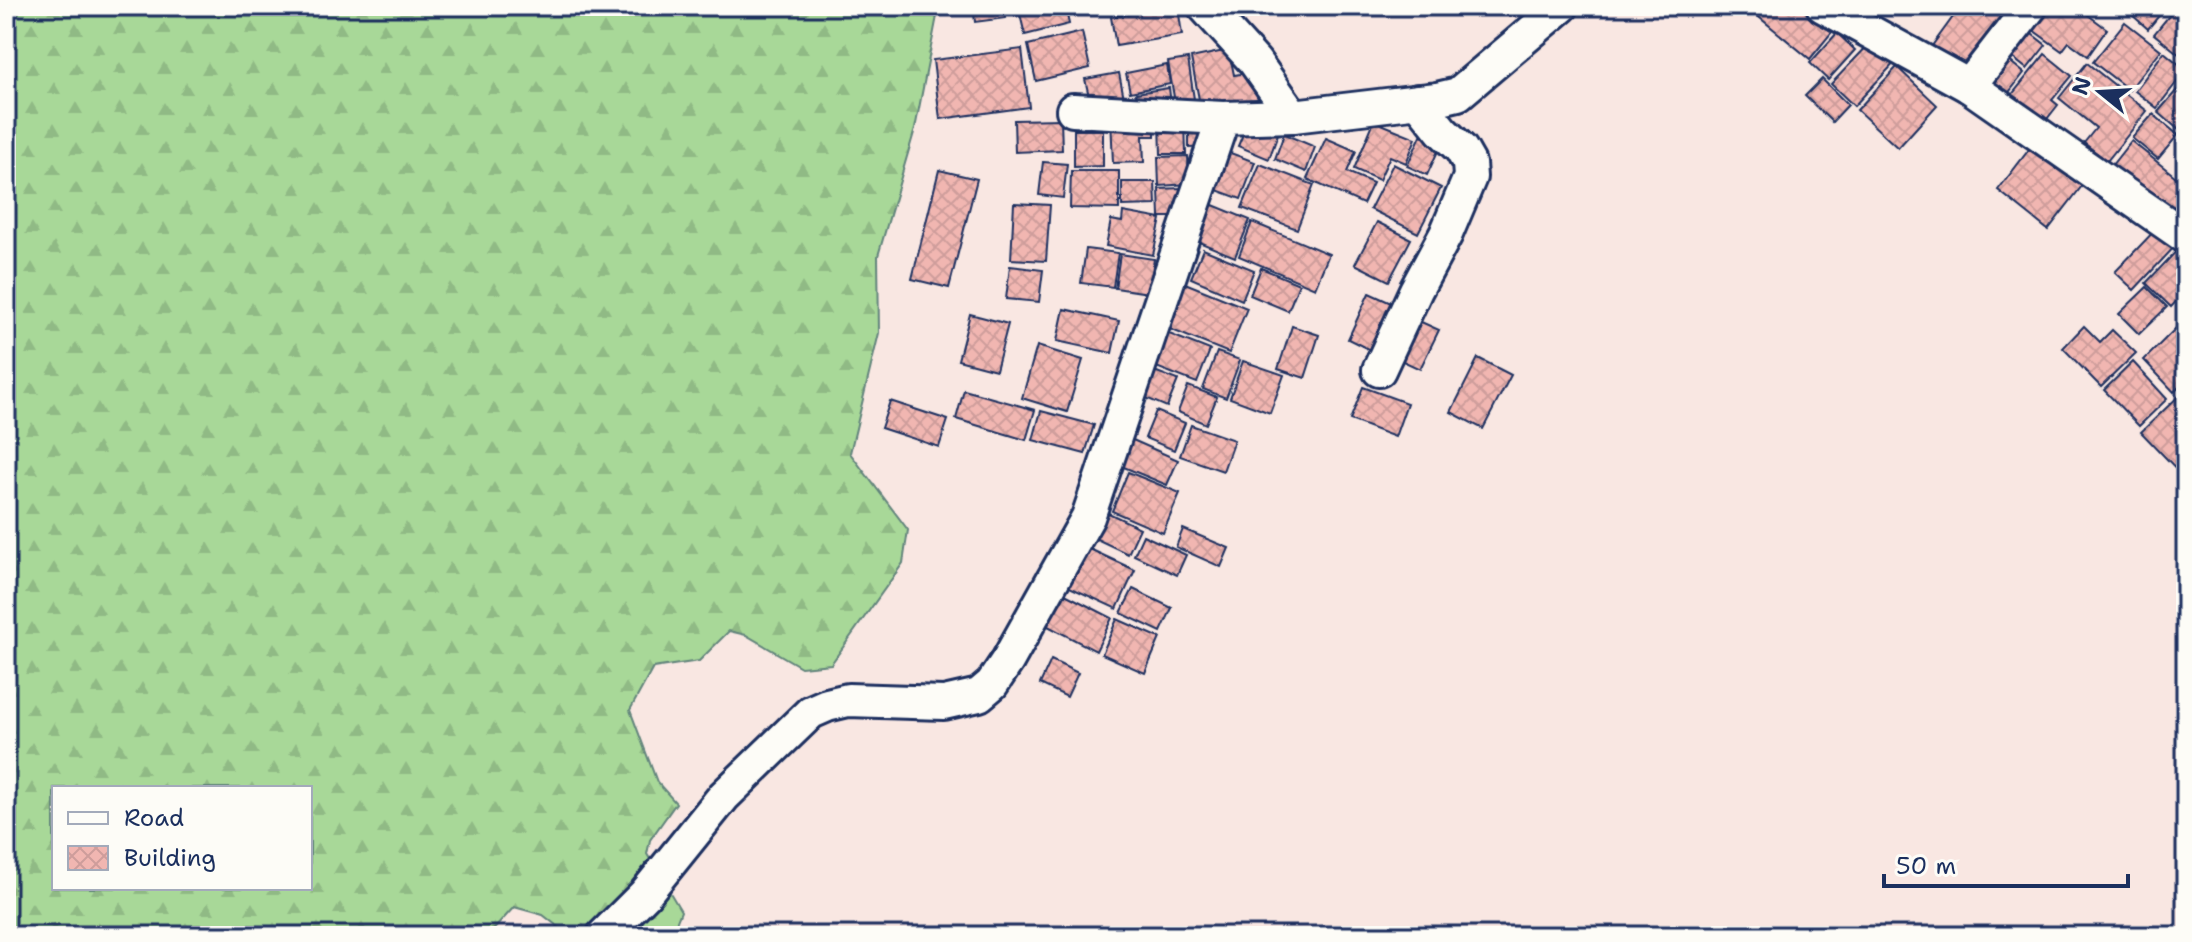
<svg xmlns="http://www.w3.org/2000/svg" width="2192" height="942" viewBox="0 0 2192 942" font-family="'Shantell Sans',sans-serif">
	<defs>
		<pattern id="forest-firs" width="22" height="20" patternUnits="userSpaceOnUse" patternTransform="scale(2)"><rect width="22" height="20" fill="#a8d898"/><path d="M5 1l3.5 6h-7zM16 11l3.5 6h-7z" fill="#90ba85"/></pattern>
		<pattern id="building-cross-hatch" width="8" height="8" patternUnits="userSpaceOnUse" patternTransform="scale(2)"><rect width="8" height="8" fill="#f1b6b1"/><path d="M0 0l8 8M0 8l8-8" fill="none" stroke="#ce9d9b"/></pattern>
	</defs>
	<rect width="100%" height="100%" fill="#f9e7e2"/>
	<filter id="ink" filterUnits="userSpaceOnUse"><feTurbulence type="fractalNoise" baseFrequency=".0125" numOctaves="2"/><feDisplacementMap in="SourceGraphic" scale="16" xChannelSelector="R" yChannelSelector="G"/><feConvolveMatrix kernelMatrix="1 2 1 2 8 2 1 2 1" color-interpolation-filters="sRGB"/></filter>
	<g filter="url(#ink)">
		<path fill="url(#forest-firs)" stroke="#62847b" stroke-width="2" fill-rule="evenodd" d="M6,6h923l8,10 -22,113 -37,127 1,77 -29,120 58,77 -5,33 -72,101 -30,3 -55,-32 -17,-4 -30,30 -46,7 -23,42 27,72 19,21 -26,37 -3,14 34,57 -10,25h-101l-27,-21 -29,-8 -26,29h-482zM54,788h256v100h-256z"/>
		<g fill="url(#building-cross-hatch)" stroke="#1b2f5e" stroke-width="2">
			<path d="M973,6h31l2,12 -31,4z"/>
			<path d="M1018,6h47l4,18 -44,11z"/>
			<path d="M1751,6h50l31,26 -22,27 -61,-50z"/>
			<path d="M1961,6h59l-51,72 -40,-28z"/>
			<path d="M2040,6h36l31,23 -19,27 -19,-14 -7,9 -36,-26z"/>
			<path d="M2122,6h45l-19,23z"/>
			<path d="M2177,6h9v54l-32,-26z"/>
			<path d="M1178,7l4,28 -66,11 -5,-29z"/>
			<path d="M2125,22l36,28 -32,40 -36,-28z"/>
			<path d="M2023,27l23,18 -19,24 -23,-18z"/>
			<path d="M1082,32l8,36 -54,13 -8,-36z"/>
			<path d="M1837,33l18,17 -27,30 -18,-17z"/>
			<path d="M1875,38l23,21 -44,47 -23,-22z"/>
			<path d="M1022,49l7,58 -89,12 -7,-59z"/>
			<path d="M1229,50l5,25 19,-3 6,32 -57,11 -11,-57z"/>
			<path d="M2164,52l22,18 -29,38 -22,-17z"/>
			<path d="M2001,54l23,19 -18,23 -23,-18z"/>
			<path d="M2045,54l27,22 -20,24 6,5 -15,19 -33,-27z"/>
			<path d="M1188,59l6,40 -19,4 -7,-41z"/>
			<path d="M2087,63l60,48 -40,50 -23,-18 12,-15 -37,-30z"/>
			<path d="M1167,65l3,19 -40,8 -4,-19z"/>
			<path d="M1897,67l40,38 -39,43 -41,-38z"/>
			<path d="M1119,73l5,25 -33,7 -6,-26z"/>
			<path d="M1822,79l26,26 -16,17 -27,-26z"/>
			<path d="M1169,88l2,16 -32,6 -3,-17z"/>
			<path d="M2177,90l9,8v24l-7,8 -21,-18z"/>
			<path d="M2153,114l25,21 -20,24 -26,-21z"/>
			<path d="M1155,116v20h-12l1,26 -31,1 -2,-45z"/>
			<path d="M1061,119l1,31 -47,2 -1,-32z"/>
			<path d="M1185,121l1,33h-25l-1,-32z"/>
			<path d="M1374,121l42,17 -10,25 -16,-7 -11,24 -25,-11z"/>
			<path d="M1248,122l30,12 -9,25 -31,-13z"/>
			<path d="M1189,126h19v21l-19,1z"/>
			<path d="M1074,130h29v36l-29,1z"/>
			<path d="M1423,131l20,9 -16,35 -20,-9z"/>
			<path d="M1284,134l31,13 -9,25 -31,-13z"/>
			<path d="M1326,138l30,13 -9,21 26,11 -10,21 -56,-25z"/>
			<path d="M2131,141l55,44v39l-74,-59z"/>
			<path d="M2034,143l51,39 -37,48 -50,-40z"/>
			<path d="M1225,151l30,11 -14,37 -30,-11z"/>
			<path d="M1188,156l1,28 -30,2 -1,-29z"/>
			<path d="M1043,162l24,2 -4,34 -24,-3z"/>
			<path d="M1260,164l54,21 -17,44 -55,-21z"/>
			<path d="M1393,164l48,24 -23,45 -48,-24z"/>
			<path d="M939,170l38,9 -28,109 -37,-9z"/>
			<path d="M1071,171h48v38l-49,-1z"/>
			<path d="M1122,182h33l1,23 -34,1z"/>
			<path d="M1182,188v29h-22l-1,-28z"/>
			<path d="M1014,203l36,2 -4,56 -35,-2z"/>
			<path d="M1208,203l42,17 -15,37 -41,-17z"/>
			<path d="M1123,212l38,7 -8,36 -47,-9 5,-26 11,2z"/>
			<path d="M1252,222l77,32 -14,34 -76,-32z"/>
			<path d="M1377,222l34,17 -22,42 -34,-17z"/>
			<path d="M2160,225l18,18 -44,47 -19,-18z"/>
			<path d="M2185,242l1,49 -15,16 -25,-24z"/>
			<path d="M1086,249l32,4 -5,34 -32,-4z"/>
			<path d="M1203,249l51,21 -12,30 -51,-22z"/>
			<path d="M1120,254l34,5 -5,34 -34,-5z"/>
			<path d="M1010,266l33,4 -4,32 -33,-3z"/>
			<path d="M1261,268l38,16 -11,27 -38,-16z"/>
			<path d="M1180,281l67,27 -18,45 -67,-27z"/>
			<path d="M2147,287l20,20 -28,27 -20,-20z"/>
			<path d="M1369,293l31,14 -22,47 -30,-15z"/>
			<path d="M1064,309l55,12 -7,32 -55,-12z"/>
			<path d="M970,314l38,10 -12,46 -38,-10z"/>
			<path d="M1410,317l29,13 -19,39 -28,-13z"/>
			<path d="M2182,322l4,5v53l-12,12 -30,-32z"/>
			<path d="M1292,326l27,9 -14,43 -27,-9z"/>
			<path d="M2084,326l16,16 12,-12 24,23 -35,34 -38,-39z"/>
			<path d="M1159,330l51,20 -13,33 -51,-20z"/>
			<path d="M1037,346l46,14 -16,52 -45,-14z"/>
			<path d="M1217,352l23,8 -14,38 -23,-9z"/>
			<path d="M1478,358l33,17 -28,54 -32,-17z"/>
			<path d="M1243,361l41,14 -14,38 -40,-15z"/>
			<path d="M2133,362l34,37 -28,27 -35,-36z"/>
			<path d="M1149,369l29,11 -11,27 -28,-12z"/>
			<path d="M1188,386l29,11 -11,27 -28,-12z"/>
			<path d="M1363,387l44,16 -12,34 -45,-17z"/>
			<path d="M2186,389v90l-45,-47z"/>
			<path d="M964,390l71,20 -9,30 -70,-21z"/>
			<path d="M890,401l58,19 -9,27 -58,-19z"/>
			<path d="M1041,411l53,14 -9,29 -52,-14z"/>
			<path d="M1156,411l29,12 -11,27 -29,-12z"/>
			<path d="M1191,425l43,15 -11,31 -43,-15z"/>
			<path d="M1126,437l52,23 -11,25 -53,-22z"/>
			<path d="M1128,472l52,21 -17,40 -51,-22z"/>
			<path d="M1098,508l42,20 -12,26 -42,-20z"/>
			<path d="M1183,529l46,19 -8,19 -45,-20z"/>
			<path d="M1143,535l43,20 -9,20 -43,-20z"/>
			<path d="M1081,545l54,25 -18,39 -54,-25z"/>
			<path d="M1133,589l39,19 -11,24 -40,-19z"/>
			<path d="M1061,592l51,26 -16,33 -52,-27z"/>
			<path d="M1117,619l43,19 -15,35 -43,-19z"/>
			<path d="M1051,660l27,13 -11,24 -27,-13z"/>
		</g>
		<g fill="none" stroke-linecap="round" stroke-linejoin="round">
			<defs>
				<g id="street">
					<path d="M1204,6l51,56 38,54 144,-17 21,-5 104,-88"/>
					<path d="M1823,6l146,80 217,151"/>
					<path d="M1969,86l62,-80"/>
					<path d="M1073,110l150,8"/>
					<path d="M1379,370l37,-80 30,-56 24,-57 -1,-14 -8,-14 -19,-18 -24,-30"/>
					<path d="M603,936l42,-42 79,-98 87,-84 16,-7 21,-5 96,3 35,-8 13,-11 16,-24 80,-143 135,-399 70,-2"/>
				</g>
			</defs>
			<use href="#street" stroke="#1b2f5e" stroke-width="38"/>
			<use href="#street" stroke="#fdfcf7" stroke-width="32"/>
		</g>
	</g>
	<rect width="2192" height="942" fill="none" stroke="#fdfcf7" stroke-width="32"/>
	<rect x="16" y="16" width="2160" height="910" fill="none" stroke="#1b2f5e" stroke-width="3" filter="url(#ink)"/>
	<rect x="52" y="786" width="260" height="104" fill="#fdfcf7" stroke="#a3aaba" stroke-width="2"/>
	<rect x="68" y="812" width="40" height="12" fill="#fdfcf7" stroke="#a3aaba" stroke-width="2"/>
	<text x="124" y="826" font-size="24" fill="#1b2f5e">Road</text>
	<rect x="68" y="846" width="40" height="24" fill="url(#building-cross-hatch)" stroke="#a3aaba" stroke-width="2"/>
	<text x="124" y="866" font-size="24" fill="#1b2f5e">Building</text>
	<g transform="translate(2100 92) rotate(288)" stroke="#fdfcf7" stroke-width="6" paint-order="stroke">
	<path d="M0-6L14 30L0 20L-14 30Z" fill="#1b2f5e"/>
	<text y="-12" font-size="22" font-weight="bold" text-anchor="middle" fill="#1b2f5e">N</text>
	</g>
	<path d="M1884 874v12h244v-12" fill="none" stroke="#1b2f5e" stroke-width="4"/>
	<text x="1896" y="874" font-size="24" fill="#1b2f5e" stroke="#fdfcf7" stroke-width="6" paint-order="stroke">50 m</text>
</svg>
